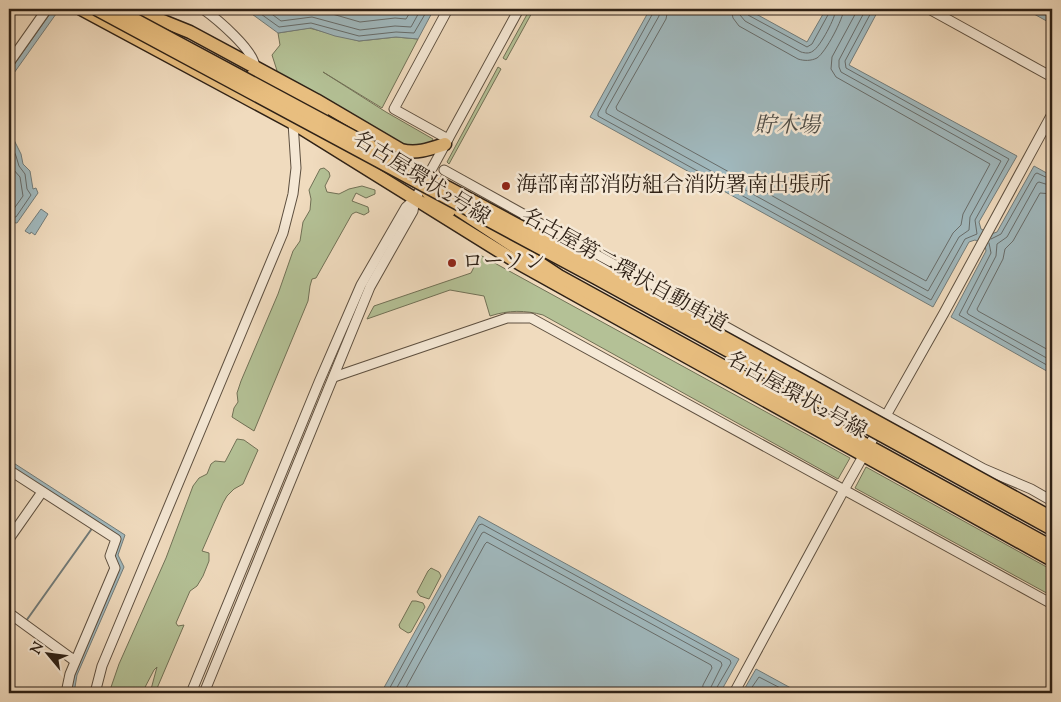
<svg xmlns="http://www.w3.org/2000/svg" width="1061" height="702" viewBox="0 0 1061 702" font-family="'Sorts Mill Goudy','Noto Serif JP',serif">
	<rect width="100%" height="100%" fill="#f0dbbe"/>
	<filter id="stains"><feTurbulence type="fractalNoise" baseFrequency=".004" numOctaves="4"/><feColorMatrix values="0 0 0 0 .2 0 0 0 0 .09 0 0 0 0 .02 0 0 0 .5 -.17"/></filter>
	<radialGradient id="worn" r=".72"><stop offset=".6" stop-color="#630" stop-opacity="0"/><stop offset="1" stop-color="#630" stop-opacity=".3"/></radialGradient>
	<g fill="#b4c196" stroke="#717156">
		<path d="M530,9h4l-28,51 -3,-2z"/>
		<path d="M309,28l50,13 37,-4 22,2 -36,69 -59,-36 63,40 47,27 -3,6 -23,7 -127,-72 -8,-25 8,-10 -2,-12z"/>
		<path d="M498,67l3,2 -52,95 -2,-2z"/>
		<path d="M324,168l5,4 1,4 -5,10 2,6 12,2 10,-5 13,-3 13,4v4l-9,4 -10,-5 -4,8 16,6 1,5 -5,3 -8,-3 -4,2 -36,64 -4,1 -2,7 -2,15 -54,130 -22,-14 2,-9 4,-6 -1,-9 4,-12 37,-87 15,-43 7,-10 3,-19 7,-12 1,-11 -2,-9 11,-21z"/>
		<path d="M480,255l370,203 -12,21 -295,-164c-18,-5 -34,-5 -53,1l-6,-20 -34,-6 -83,29 7,-13 97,-33z"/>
		<path d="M237,439l7,1 14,10 -15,34 -9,5 -7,7 -4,7 -21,48 7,2v8l-6,15 -6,10 -7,5 -14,32 2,3 6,-1 -29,68h-5l7,-26 -3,3 -12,23h-33l10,-29 47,-106 27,-72 6,-8 8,-4 4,-10 4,-3 10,1z"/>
		<path d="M866,467l186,103v26l-197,-108z"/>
		<path d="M431,568l8,4 2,4 -12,23 -9,-3 -3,-4 11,-21z"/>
		<path d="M412,601h4l7,2 2,4 -14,25 -3,1 -8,-5 -1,-3z"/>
	</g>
	<g fill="#a0b8bd" stroke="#727c7a">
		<path d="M245,9h189l-16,30 -22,-2 -37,4 -24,-5 -24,-8 -33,5z"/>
		<path d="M650,9h97l60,33 19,-33h53l-30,56 168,91 -38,66 2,7 10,5 6,-2 37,-66 18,10v198l-101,-57 35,-66 -1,-6 -10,-5 -6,2 -36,65 -343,-190z"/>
		<path d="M1025,9h27v15z"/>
		<path d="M52,11l4,3 -47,66v-8z"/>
		<path d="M9,127l3,2 -1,5 10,20 2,10 7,7 3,18 3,-1 2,5 -21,30 -8,-1z"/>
		<path d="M41,209l7,5 -13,21 -4,-3 -1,2 -5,-3z"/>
		<path d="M9,460l116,75 -7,20 6,12 -47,108 -3,18h-4l3,-18 45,-108 -5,-12 6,-18 -110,-71z"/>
		<path d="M479,516l260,143 -19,34h-339z"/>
		<path d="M756,669l44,24h-58z"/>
	</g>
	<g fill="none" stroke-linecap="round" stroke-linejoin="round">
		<g stroke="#676c6a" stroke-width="1">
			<path d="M254,9l25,18 32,-4 48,13 37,-4 18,1 14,-24"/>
			<path d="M265,9l16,12 31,-4 48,13 35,-4 16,1 10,-18"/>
			<path d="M277,9l7,4 31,-4 45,13 35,-4 11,1 6,-10"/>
			<path d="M654,9l-1,4 -55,100v3l333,184 34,-61 12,-5 -2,-14 34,-61 -163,-91 -1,-7 28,-52"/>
			<path d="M660,9l-1,7 -53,94v3l322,178 31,-54 10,-7 1,-13 31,-56 -160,-89 -2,-5v-7l27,-51"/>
			<path d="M668,9l-2,10 -50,88 1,3 309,171 27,-48 8,-8 2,-11 27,-50 -154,-87 -5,-8 1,-12 26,-48"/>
			<path d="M731,9l2,9 6,8 59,33c6,2 13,2 19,-1 9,-6 26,-39 27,-49"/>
			<path d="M739,9l1,6 5,6 56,31c4,1 8,2 12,-1 7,-4 23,-34 23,-42"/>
			<path d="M745,9l3,6 59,32 5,-3 17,-31 1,-4"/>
			<path d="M9,139l7,17 3,10 6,8 2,15 4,6 -15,22h-7"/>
			<path d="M9,154l4,15 7,8 3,19 -10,14 -4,1"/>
			<path d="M1052,186l-13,-4 -2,1 -30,54 -10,7 -1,12 -29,56 1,2 84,47"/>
			<path d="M1052,194l-12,-1 -27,48 -8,8 -2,10 -26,50 1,2 74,41"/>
			<path d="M991,239l10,-5 34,-60 2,-1 15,7"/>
			<path d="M989,243l2,10 -32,62 93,53"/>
			<path d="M387,693l92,-168 3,-1 248,136 1,3 -15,26v4"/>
			<path d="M394,693l88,-160 2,-1 237,130 1,3 -11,22 -2,6"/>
			<path d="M403,693l82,-149 2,-2 224,123 1,3 -9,17 -1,8"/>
			<path d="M748,693l11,-16 31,16"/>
		</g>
		<path stroke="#727c7a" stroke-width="2" d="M26,621l67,-94"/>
		<defs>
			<g id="minor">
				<path d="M203,9c14,10 51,41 52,58"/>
				<path d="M929,9l123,68"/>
				<path d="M9,63l38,-54"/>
				<path d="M448,139l-54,-30 54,-100"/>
				<path d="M444,170l441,245 99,54 47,20 21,12"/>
				<path d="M334,377l173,-59h24l521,286"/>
				<path d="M9,470l107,69 -6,17 5,12 -45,106 -4,19"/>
				<path d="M9,539l33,-47"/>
				<path d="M9,613l66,48"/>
				<path d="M95,693l7,-27 181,-433 10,-39 3,-26 -3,-45"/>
				<path d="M191,693l128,-311 42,-97 45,-78 9,-8 8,-14 96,-176"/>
				<path d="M204,693l166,-406 43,-76 2,-12"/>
				<path d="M734,693l110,-203 100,-177 108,-199"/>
			</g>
			<g id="highway">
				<path d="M81,9l212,114 227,141 532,296"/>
				<path d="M133,9l57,23 126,68 85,50c16,4 29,-1 44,-6"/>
				<path d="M252,76l70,38"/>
				<path d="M423,185l8,12 18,14"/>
				<path d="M459,210l100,66 493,271"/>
			</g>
		</defs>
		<use href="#minor" stroke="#5e5040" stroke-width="11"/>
		<use href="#highway" stroke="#2e2116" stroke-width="15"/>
		<use href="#minor" stroke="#f5e8d5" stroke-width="9"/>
		<use href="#highway" stroke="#e8be7f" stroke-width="12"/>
		<defs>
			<g id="highway-bridge">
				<path d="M96,9l500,269 456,251"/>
				<path d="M115,9l486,261 451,248"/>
			</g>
		</defs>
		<use href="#highway-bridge" stroke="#2e2116" stroke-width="15" stroke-linecap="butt"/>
		<use href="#highway-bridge" stroke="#e8be7f" stroke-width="12"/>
	</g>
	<g fill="#8f2418" stroke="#f5e8d5" stroke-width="2">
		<circle cx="506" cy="186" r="5"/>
		<circle cx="452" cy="263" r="5"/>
	</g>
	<g text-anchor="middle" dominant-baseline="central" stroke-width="5" stroke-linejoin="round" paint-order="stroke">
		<g font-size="21" fill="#2e2116" stroke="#f5e8d5">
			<text transform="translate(421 179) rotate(32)">名古屋環状2号線</text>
			<text transform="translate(624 271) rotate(29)">名古屋第二環状自動車道</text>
			<text transform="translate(796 396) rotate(29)">名古屋環状2号線</text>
		</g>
		<g font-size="21" fill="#2e2116" stroke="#f5e8d5" text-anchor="start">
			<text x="516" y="186">海部南部消防組合消防署南出張所</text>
			<text x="462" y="263">ローソン</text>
		</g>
		<g font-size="22" font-style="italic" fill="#504e48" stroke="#f5e8d5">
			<text x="787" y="127">貯木場</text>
		</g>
	</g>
	<rect width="1061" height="702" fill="none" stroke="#f0dbbe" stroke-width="30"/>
	<rect x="10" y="10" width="1041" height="682" fill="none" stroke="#2e2116" stroke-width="2.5"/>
	<rect x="15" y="15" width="1031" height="672" fill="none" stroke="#2e2116"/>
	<g transform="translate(48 654) rotate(299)" stroke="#f5e8d5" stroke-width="4" paint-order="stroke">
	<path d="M0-4L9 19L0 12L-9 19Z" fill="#2e2116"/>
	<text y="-8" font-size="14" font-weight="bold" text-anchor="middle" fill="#2e2116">N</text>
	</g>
	<rect width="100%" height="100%" filter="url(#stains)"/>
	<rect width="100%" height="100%" fill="url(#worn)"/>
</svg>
